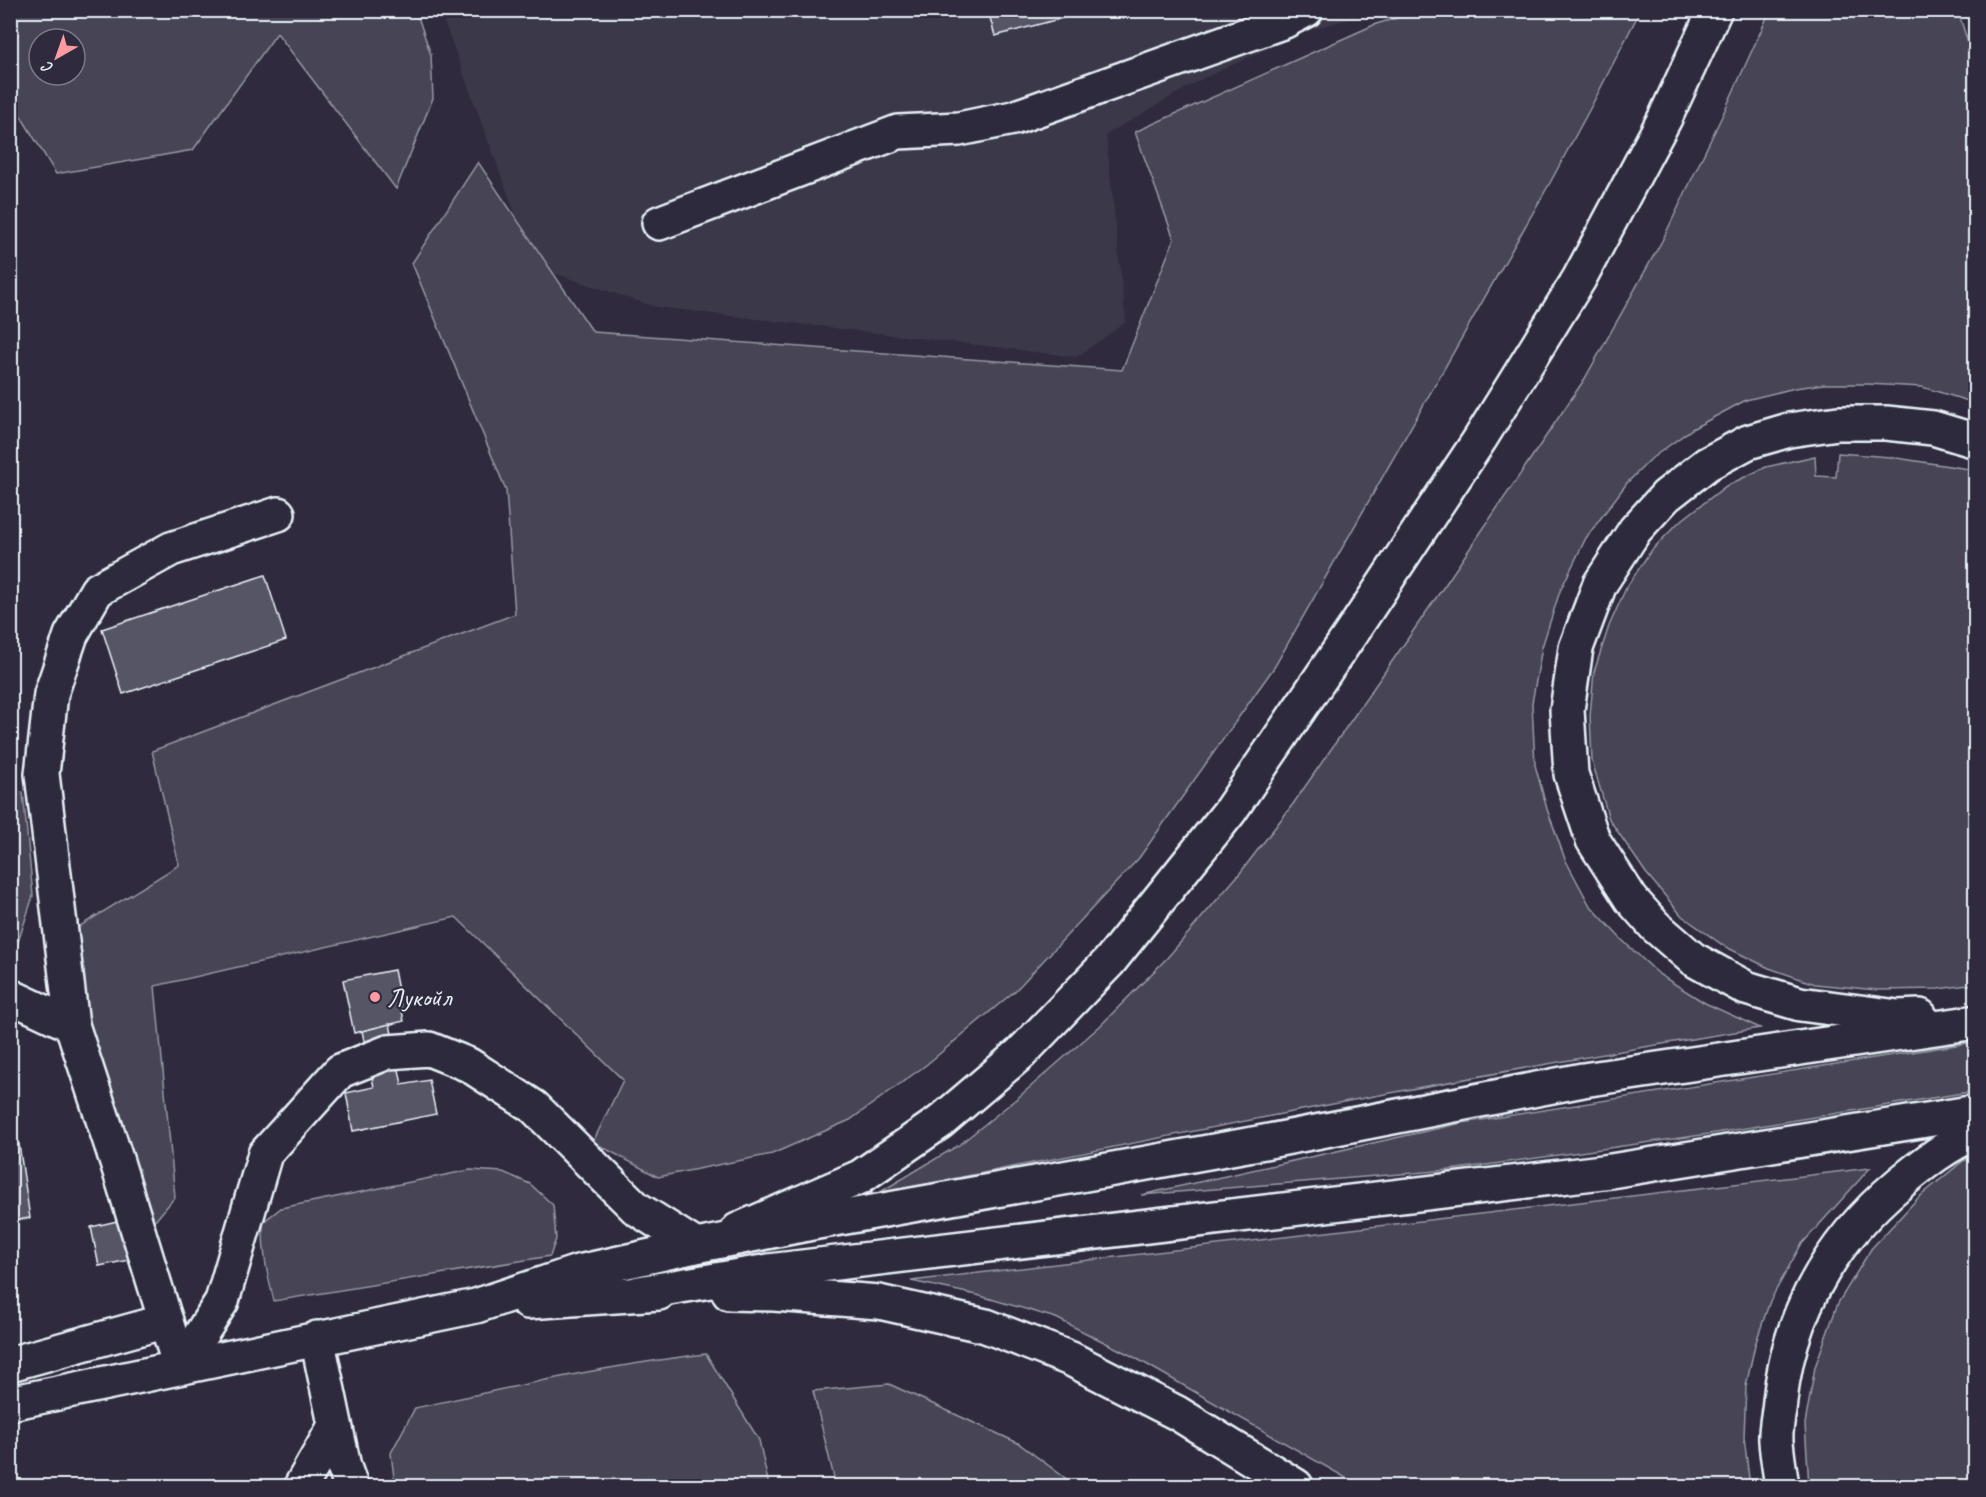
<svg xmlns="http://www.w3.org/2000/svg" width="1986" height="1497" viewBox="0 0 1986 1497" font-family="Caveat,sans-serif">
	<rect width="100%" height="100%" fill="#2f2a3d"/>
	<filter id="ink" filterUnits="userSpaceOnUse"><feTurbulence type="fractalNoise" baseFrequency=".0167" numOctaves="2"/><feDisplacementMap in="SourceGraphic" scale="12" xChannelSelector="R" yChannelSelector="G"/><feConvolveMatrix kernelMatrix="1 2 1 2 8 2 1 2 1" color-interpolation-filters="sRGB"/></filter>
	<g filter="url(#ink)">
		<path fill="#3b3749" d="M440,11h939l-73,20 -106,49 -94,55 20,187 -49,35 -422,-50 -120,-40z"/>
		<g fill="#464455" stroke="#979aa6" stroke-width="1.5" fill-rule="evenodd">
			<path d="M11,10l405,1 15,44 2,43 -37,91 -119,-156 -84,117 -137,24 -45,-74zM39,39h36v36h-36z"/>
			<path d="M1421,11h219l-47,92 -42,78 -276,485 -136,192 -123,132 -90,75 -76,55 -78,34 -114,23 -65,-35 30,-62 -167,-163 -301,69 20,211 -25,30 -52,-161 -31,-132 112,-69 -27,-114 363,-137 -9,-124 -94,-227 66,-101 115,170 529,38 52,-131 -39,-107 241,-108z"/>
			<path d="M1770,11h188l18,57 -1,335 -53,-16 -54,-3h-44l-29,4 -49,12 -54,29 -40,29 -25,25 -41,55 -26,53 -18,56 -10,56 3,62 12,44 18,50 24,45 33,36 38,35 45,28 55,25c-296,47 -589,108 -883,166l82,-49 62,-50 79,-69 67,-68 73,-85 53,-69 152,-219 139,-205 79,-141 60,-125z"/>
			<path d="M1838,453l52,4 85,13v514l-37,5 -61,1 -62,-6 -46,-16 -45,-22 -42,-30 -36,-43 -37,-54 -17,-58 -2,-45 4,-44 15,-46 17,-38 24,-36 28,-29 48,-37 40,-19 49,-11 1,20 20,1z"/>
			<path d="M23,792l10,104 -22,68v-170z"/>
			<path d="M1975,1042v49l-266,43 -259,36 -309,25 321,-72z"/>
			<path d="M1975,1156v330h-166l-4,-62 10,-57 23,-64 33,-54 47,-51 45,-37z"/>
			<path d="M1870,1168l-69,77 -31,56 -15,44 -9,41 -2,51 6,49h-390l-228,-130 -76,-38 -79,-23 -66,-14z"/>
			<path d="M470,1170l33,2 27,12 23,21 3,34 -6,17 -276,45c-7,-27 -12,-51 -11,-79l18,-14z"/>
			<path d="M706,1354l53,86 10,46h-374l-4,-33 24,-45c96,-21 193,-43 291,-54z"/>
			<path d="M889,1384l129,59 58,43h-240l-23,-95z"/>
		</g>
		<g fill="#575565" stroke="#e8f1f8" stroke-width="1.5">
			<path d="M988,10h89l1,4 -83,22z"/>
			<path d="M265,575l21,65 -163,54 -21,-65z"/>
			<path d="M394,970l10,51 -50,12 -11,-53z"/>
			<path d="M390,1024l12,61 27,-5 7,34 -83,17 -7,-38 28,-6 -12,-56z"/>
			<path d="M10,1112l6,33 3,-1 11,74 -20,3z"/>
			<path d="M126,1219l8,40 -35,7 -8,-39z"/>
		</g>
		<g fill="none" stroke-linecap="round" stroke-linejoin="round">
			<defs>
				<g id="minor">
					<path d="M659,223l239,-91 61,-3 54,-11 272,-97 21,-11"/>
					<path d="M10,996l62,29 45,137 63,205"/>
					<path d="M72,1025l-30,-251 9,-80 20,-59 26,-45 74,-41 107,-35"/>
					<path d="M317,1338l27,129 7,19"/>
					<path d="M10,1364l156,-43"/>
					<path d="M180,1367l42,-66 43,-147 75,-83 48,-19 41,-3 40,16 65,42 102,101 60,38"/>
					<path d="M301,1486l34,-60"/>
				</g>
				<path id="major" d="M738,1230l122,-53 80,-55 81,-69 88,-91 121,-151 126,-185 124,-187 99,-160 86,-161 50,-108"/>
				<g id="highway">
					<path d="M1920,1016l-22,1 -98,-13 -54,-16 -53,-29 -38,-33 -24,-27 -38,-59 -22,-66 -4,-64 9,-62 24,-64 35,-54 31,-34 41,-32 41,-22 41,-12 49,-7h48l47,5 43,13"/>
					<path d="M639,1293l130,-22 842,-100 365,-59"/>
					<path d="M729,1293l45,1 105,8 107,24 85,33 106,54 119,73"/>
					<path d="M528,1302l131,-9"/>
					<path d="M10,1403l466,-97 102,-34 118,-26 116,-23 452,-81 319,-62 393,-58"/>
					<path d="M1782,1486c-2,-14 -5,-30 -6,-45 -1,-13 3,-27 4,-40 9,-89 52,-161 120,-218 23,-19 48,-39 76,-50"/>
				</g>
			</defs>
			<use href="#minor" stroke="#e8f1f8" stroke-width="38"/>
			<use href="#major" stroke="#e8f1f8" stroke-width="38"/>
			<use href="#highway" stroke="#e8f1f8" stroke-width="38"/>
			<use href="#minor" stroke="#2f2a3d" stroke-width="33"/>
			<use href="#major" stroke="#2f2a3d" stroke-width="33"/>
			<use href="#highway" stroke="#2f2a3d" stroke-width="33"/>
		</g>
	</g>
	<circle fill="#ff9aa2" stroke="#2f2a3d" stroke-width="2" cx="375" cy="997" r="6"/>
	<g text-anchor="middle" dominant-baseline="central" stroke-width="4.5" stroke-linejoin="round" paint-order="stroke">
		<g font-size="26" fill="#e8f1f8" stroke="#2f2a3d" text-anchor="start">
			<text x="387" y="997">Лукойл</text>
		</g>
	</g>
	<rect width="1986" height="1497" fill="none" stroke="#2f2a3d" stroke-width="36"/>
	<rect x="18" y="18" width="1950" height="1461" fill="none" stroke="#e8f1f8" stroke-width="2" filter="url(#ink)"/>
	<g transform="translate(57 57) rotate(220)"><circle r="28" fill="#2f2a3d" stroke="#797a88" stroke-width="1.5"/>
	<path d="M0-4.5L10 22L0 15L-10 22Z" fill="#ff9aa2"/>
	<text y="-9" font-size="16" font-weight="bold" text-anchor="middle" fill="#e8f1f8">С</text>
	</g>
</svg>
